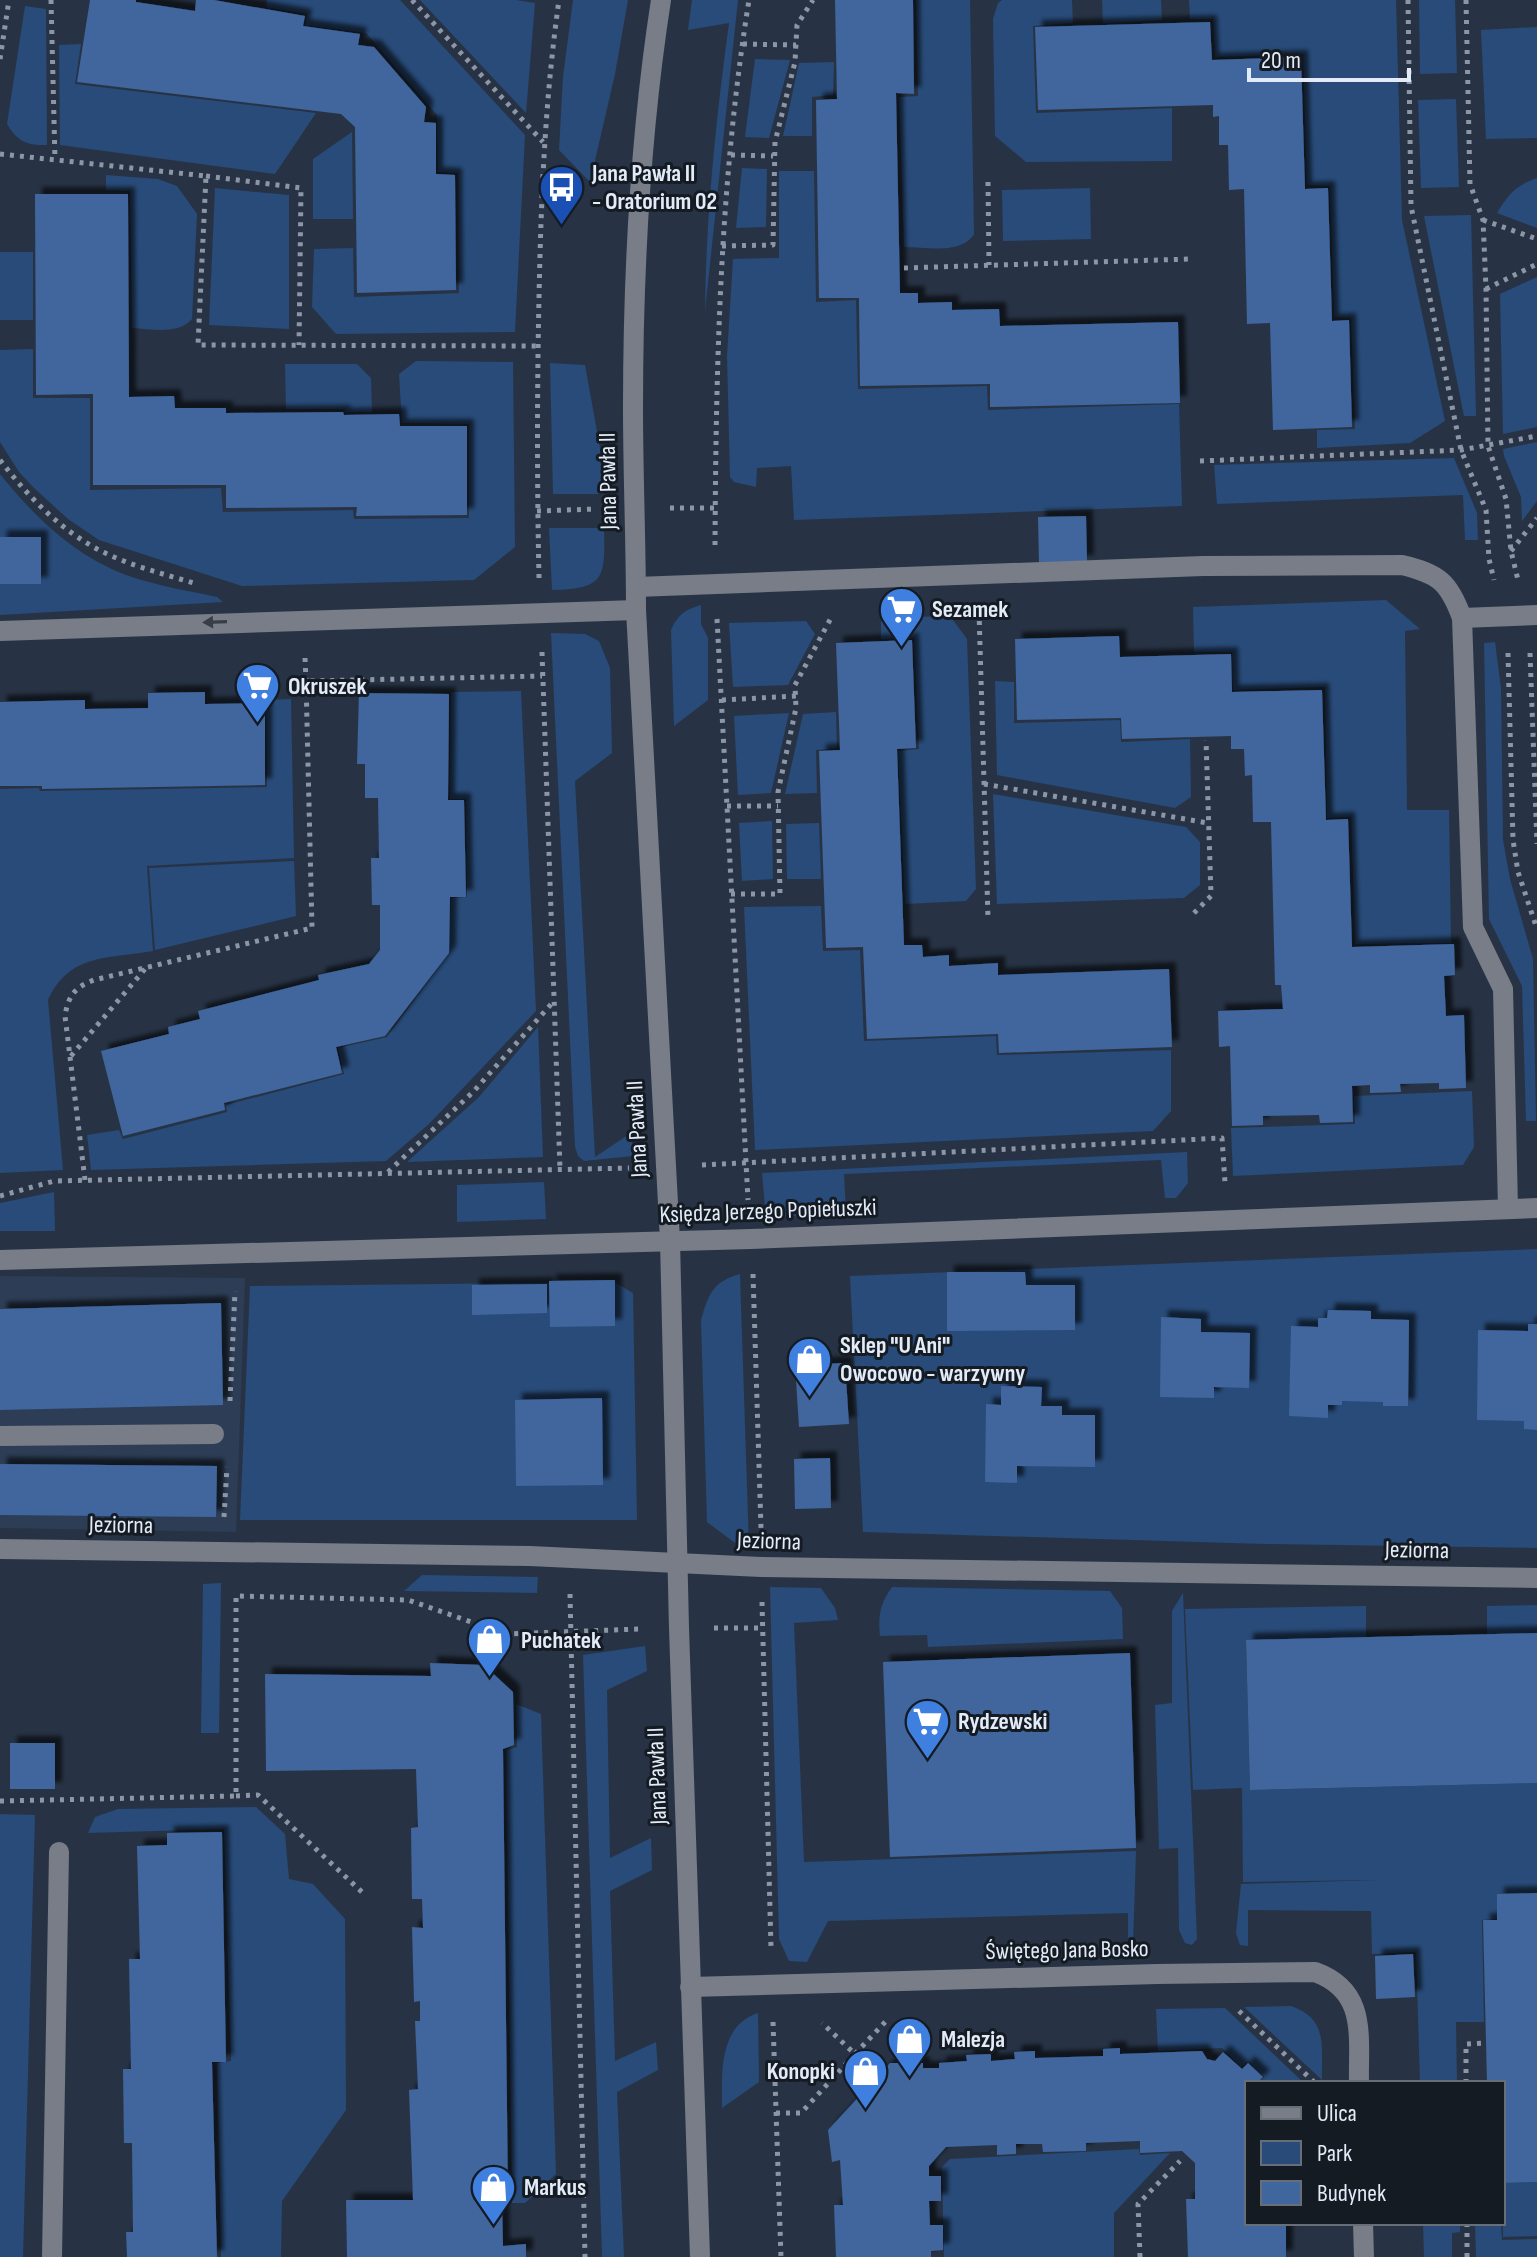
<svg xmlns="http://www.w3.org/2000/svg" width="1537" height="2257" viewBox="0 0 1537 2257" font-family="'Sofia Sans Condensed',sans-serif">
	<defs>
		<filter id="shadow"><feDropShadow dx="7" dy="-7" stdDeviation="2" flood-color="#0009"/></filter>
	</defs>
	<rect width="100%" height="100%" fill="#273345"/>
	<path fill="#2c3d55" d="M0,1276l245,2 -9,254 -236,-4z"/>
	<g fill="#284b79">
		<path d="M267,0h133l125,135 -10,197 -179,2 -24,-27 2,-58 39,-1 1,49 105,-4 -1,-120 -20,-1 -1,-57 -71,-82 -61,-8 2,-11 -41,-7z"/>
		<path d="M420,0h96l19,3 -9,110z"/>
		<path d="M573,0h55l-13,74 -25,108 -31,-32 4,-73z"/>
		<path d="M692,0h46l-33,311c1,-97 11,-192 24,-288l-41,7z"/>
		<path d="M916,0h54l4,234c-13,21 -48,13 -70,13l-5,-150 19,-1z"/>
		<path d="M1002,0h70l1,23 -40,3 3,87 136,-5v53l-146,1 -31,-26 -2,-117 5,-16z"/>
		<path d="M1102,0h59l1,20 -59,3z"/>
		<path d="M1189,0h207l6,220 43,201 -35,22 -93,5v-18l38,-1 -4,-111 -17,-1 -4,-131 -23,-1 -4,-131 -88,3 -2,-38h-23z"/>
		<path d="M1419,0h36l2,73 -37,1z"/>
		<path d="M25,6l21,3 1,136c-20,1 -30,-4 -40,-21z"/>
		<path d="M1537,27v111l-51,1 -5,-109z"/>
		<path d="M81,44l-6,40 241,29 -41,61 -215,-29 -1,-100z"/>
		<path d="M755,59l35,1 -21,78 -24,-1z"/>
		<path d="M834,62l-1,33 -21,2v39h-29l16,-73z"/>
		<path d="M1456,99l3,88 -38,1 -3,-88z"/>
		<path d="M352,132l1,87h-40v-60z"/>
		<path d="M742,168l25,1 -1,58 -30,1z"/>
		<path d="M779,171h35l2,131 40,-2 2,89 129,-3 1,24 191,-6 3,102 -388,14 -3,-54 -34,2 -1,19 -22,-5 -4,-5 -3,-121 6,-97 46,-1z"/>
		<path d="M106,175l52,4 19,7 20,28 -5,105c-14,16 -40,10 -60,9l-2,-137 -24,-1z"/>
		<path d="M1537,178v50l-40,-15c11,-18 19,-28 40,-35z"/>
		<path d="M215,188l74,7v134l-80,-4z"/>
		<path d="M1090,188l1,51 -88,2 -1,-51z"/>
		<path d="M1471,215l5,201h-12l-40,-200z"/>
		<rect x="0" y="252" width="33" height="68"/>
		<path d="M1537,277v150l-34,7 -3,-140z"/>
		<path d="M33,349v49h57v92l131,-2 2,24 130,-2 1,9 115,-1v-94l-67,-1 -3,-49 17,-13 97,1 2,185 -41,33 -232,6 -143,-46 -31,-21 -34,-31 -15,-16 -19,-30v-92z"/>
		<path d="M550,363l35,2 17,94 2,35h-51z"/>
		<path d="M285,364h72l14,14 1,34h-27v-3h-59z"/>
		<path d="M1537,442v59l-15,20 -1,-24 -17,-41 -1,-7z"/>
		<path d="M1454,458l23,55 1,27h-13l-2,-45 -246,9 -3,-39z"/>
		<path d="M0,474c35,44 78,85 132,103 27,9 57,14 85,20l6,5 -223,13z"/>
		<path d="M549,528h55c1,49 2,61 -52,62z"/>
		<path d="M1386,600l34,29 -15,2 2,179h42l2,133 -96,1 -4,-127 -24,1 -2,-131 -92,3 -1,-38h-38l-1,-45z"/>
		<path d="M701,605v19l7,14v62l-34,26 -3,-96c6,-14 14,-21 30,-25z"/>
		<path d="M950,616l17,23 9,250 -10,12 -61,3 -7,-153 21,-2 -5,-111 -33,1v-21z"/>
		<path d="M806,621l9,13 -27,51 -55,2 -4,-64z"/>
		<path d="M551,633l34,1 14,7 11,27 2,85 -37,28 20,376 36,-24 2,23 -49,5 -6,-5 -3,-9z"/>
		<path d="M1495,642l6,46 2,152 7,39 23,80 3,162h-10l-4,-135 -33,-67 -5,-276z"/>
		<path d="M995,681l19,1v41l106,-3 1,22 69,-3 1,58 -16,11 -178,-33z"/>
		<path d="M521,691l15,320 -107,113 -43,37 -295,9 -4,-35 32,-5 4,9 104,-27 -1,-7 118,-31 -6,-26 49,-11 62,-84 2,-55 16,-1 -1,-98h-16l1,-107z"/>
		<path d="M291,699l3,159 -147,8 6,85c-46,8 -83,2 -105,49l15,170 -63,3v-384l39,-1 1,3 227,-4 -1,-87z"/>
		<path d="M836,712l1,36 -21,2 1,43 -32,1 18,-80z"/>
		<path d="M789,713l-18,80 -33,2 -4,-79z"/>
		<path d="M993,794l193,33 14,15v43l-16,13 -187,6z"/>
		<path d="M772,821l1,58 -31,2 -3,-58z"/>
		<path d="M819,823l2,56h-34l-1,-55z"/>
		<path d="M294,861l2,55 -141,34 -6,-82z"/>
		<path d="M821,906l2,45 37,-1 4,91 132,-5 1,19 174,-5v61l-18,20 -398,19 -11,-243z"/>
		<path d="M538,1027l5,130 -136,5 72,-65z"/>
		<path d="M1472,1091l2,56 -11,18 -230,11 -2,-48 124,-4 -1,-28z"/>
		<path d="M1187,1152l1,31 -12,15h-11l-4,-38 -317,14 2,39 -80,5 -4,-45z"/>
		<path d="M544,1182l2,37 -89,3v-37z"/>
		<path d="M54,1192l1,39h-55v-28z"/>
		<path d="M1537,1249v299l-272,-4 -402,-12 -13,-256z"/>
		<path d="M740,1274l9,273 -14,-4 -28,-21 -6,-202c7,-25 12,-39 39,-46z"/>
		<path d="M614,1282l19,11 4,227h-397l10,-234z"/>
		<path d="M422,1575l116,2 -1,16 -133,-2z"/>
		<path d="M221,1583l-2,150h-18l2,-149z"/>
		<path d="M770,1587l51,1 14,20 3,12 -44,3 10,239 332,-11 -3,94 -5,9v-41l-300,8 -21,41 -18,-1 -10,-22z"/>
		<path d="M892,1587l218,4 12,17 1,31 -195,8 -1,-12 -47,1c-2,-21 0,-32 12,-49z"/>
		<path d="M1183,1593l14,346 -5,6 -7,-2 -6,-13 -1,-82 -19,1 -4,-144 17,-2v-92z"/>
		<path d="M1537,1605v28l-50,1v-28z"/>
		<path d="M1366,1606v31l-120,4 4,149 287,-7v110l-40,1v25l-15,1 2,102h-28l1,61h-37l-4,-131 -44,2 -1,-43 -123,-1v36l-8,-1 -4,-12 5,-49 136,-4 -134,2 -1,-94 -49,2 -8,-181z"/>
		<path d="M645,1646l2,25 -40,19 3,168 41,-20 1,32 -42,21 5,170 41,-19 2,28 -41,22 7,165h-22l-19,-602z"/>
		<path d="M516,1704l25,10 15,460 -31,29h-13l-6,-453 11,-3z"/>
		<path d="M256,1807l29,27 4,45 24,5 32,35 1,191 -64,91 -1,56h-60l-4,-194 14,-2 -7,-232 -136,4 7,-16 23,-8z"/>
		<path d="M0,1814l35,1 -12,442h-23z"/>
		<path d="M1291,2006c38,13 30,41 31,74l-78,-73z"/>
		<path d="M1225,2008l79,75h-45l5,-6 -16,-15 -7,5 -19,-19 -64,3 -2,-42z"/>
		<path d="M758,2013l1,69 -37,26c0,-34 -4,-82 36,-95z"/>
		<path d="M1139,2149l1,6 30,-2 -56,60v44h-170l-2,-90 8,-8z"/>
		<path d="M1537,2182v54l-34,1v-54z"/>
		<path d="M1423,2223h37v9l-8,1v24h-28z"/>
		<path d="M1475,2223h26l1,17 35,-1v18h-61z"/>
	</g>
	<g fill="#3f669d" filter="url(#shadow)">
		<path d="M90,0h46v2l59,9 1,-11h18l91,16 -2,10 57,8 -2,11 16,2 52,60 -2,15 12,1v51l19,1 1,115 -99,3 -2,-166 -14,-13 -264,-32z"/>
		<path d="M835,0h78l1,94 -18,-1 4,200h18v10l34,-1v8l47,-1 1,17 178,-4 2,81 -190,4v-23l-130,2 -1,-88h-40l-3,-198 21,-1z"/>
		<path d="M1210,22l2,38 89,-3 4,132 23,-1 4,133 17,-1 3,107 -79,3 -3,-107 -23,1 -3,-135 -15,1 -1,-45h-9v-29l-6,1v-12l-175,5 -3,-83z"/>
		<path d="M35,194h93l1,203 45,-1 1,12h51v5l117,-1 1,3 55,-1 1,12h67v89l-111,1 1,-9 -131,1v-23h-133v-91l-57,1z"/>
		<path d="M1086,516l1,46 -48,1 -1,-46z"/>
		<rect x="0" y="537" width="41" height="47"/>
		<path d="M1119,636l1,21 111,-3 1,38 90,-2 4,130 22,-1 4,128 102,-3 1,31 -11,1 2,40 18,-1 2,73 -27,1v-6l-39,1 1,8 -31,1v-8l-18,1 1,36 -33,1 -1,-8 -56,1v9l-31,1 -2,-80 -11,1 -1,-36 65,-2 -2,-24h-6l-4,-163h-18l-1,-47 -7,1 -1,-27h-13v-13l-109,3 -1,-21 -104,2 -2,-81z"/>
		<path d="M912,640l4,108 -19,1 7,196h18l1,12 26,-2v11l49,-3v12l171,-6 3,78 -173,6 -1,-19 -131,5 -4,-92 -37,1 -7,-197 21,-1 -4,-107z"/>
		<path d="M205,692v12l60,-1v82l-223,4v-3h-42v-84l85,-2v9l63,-1v-15z"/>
		<path d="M359,693l90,1 -1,106h16l2,97h-16l-1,56 -64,83 -49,11 6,26 -118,30 1,7 -102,26 -22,-85 68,-17 -1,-7 32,-8 -2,-8 121,-31 -1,-5 51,-11 11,-14v-45h-8l-1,-47h8l-1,-60h-13v-34h-8z"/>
		<path d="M947,1272h78l1,13h49v45l-128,1z"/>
		<path d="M615,1280v46l-65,1 -1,-46z"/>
		<path d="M547,1284v29l-75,2v-30z"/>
		<path d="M221,1303l2,102 -223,5v-101z"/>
		<path d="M1328,1310l43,1v8l38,1 -1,86h-25v-4l-41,-1v4h-14v13l-39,-2 2,-90 27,1v-9h9z"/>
		<path d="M1161,1317l40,2v13l49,1 -1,55 -35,-1v11l-54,-1z"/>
		<path d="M1528,1324h9v106l-13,-1v-8l-47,-1 1,-90 50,1z"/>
		<path d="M845,1363l4,61 -50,3 -4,-62z"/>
		<path d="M1001,1386l41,1 -1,19h21v9h33v52l-78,-1v17l-32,-1 1,-78 15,1z"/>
		<path d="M602,1398l1,87 -87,1 -1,-86z"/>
		<path d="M830,1458l1,50 -36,1 -1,-50z"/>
		<path d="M0,1464l217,2 -1,51 -216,-2z"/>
		<path d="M1537,1633v150l-287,7 -4,-150z"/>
		<path d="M1130,1653l6,195 -246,9 -7,-195z"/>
		<path d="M430,1663l54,2 29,27 1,53 -11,4 5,450h-6l1,47 23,-2v13h-179l-1,-57h67l-4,-110 9,-1 -3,-68h5v-20l-6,1 -2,-75 11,1 -1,-29h-10l-1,-71 7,-1 -2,-58 -150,2 -1,-97 166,2z"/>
		<rect x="10" y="1743" width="45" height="46"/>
		<path d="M222,1832l4,230h-14l5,195h-90l-1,-25h7l-1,-89h-8l-1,-74h8l-2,-110h11l-3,-113 30,-1v-12z"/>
		<path d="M1537,1893v289l-34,1v-100h-16l-4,-163h14v-26z"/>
		<path d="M1413,1954l2,43 -39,2 -1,-43z"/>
		<path d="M1120,2048v6l82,-3 5,8 8,2 8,-9 19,17 6,-6 15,14 -6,6h-10v140h39v34h-98l-2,-58h9v-36l-13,-12 -42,2v-12l-54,2v8l-43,1 -1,-8h-26v10l-19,1v-10l-51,2 -17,19v10h12v25h-12l1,24h13v25l-12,1v6h-95l-2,-52h9l-3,-45 -8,2 -4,-32 62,-67h33v5h16v-5l28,-2 -1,-6 25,-1v7l24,-2 -1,-7 21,-1v7l68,-2v-7z"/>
	</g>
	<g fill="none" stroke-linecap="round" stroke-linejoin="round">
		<g stroke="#8c96a5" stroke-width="5" stroke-dasharray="4 6" stroke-linecap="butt">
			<path d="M51,0l4,160"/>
			<path d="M412,0l131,142"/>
			<path d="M1408,0l3,206 50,244 25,60 3,49 5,21"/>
			<path d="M1466,0l4,184 13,36 3,69 2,157 18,53 5,52 7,29"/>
			<path d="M743,44l53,1"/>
			<path d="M0,59l9,-59"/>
			<path d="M0,154l206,22 -8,169 340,1"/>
			<path d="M731,155l42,1"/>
			<path d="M206,176l95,12 -2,157"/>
			<path d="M988,182l1,83"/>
			<path d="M1483,220l54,19"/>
			<path d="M722,246l51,-1 2,-103 20,-80 2,-37 16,-25"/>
			<path d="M904,268l286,-9"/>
			<path d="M1486,289l51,-25"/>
			<path d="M0,460c27,35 57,67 97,89 30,16 67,25 100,35"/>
			<path d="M1200,461l261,-11 76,-14"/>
			<path d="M670,508h46"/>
			<path d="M537,511l59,-2"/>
			<path d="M715,545c1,-182 5,-365 34,-545"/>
			<path d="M1511,551l26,-33"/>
			<path d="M539,578c-2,-93 -2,-187 0,-280 2,-100 6,-199 20,-298"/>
			<path d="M979,611l9,307"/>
			<path d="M717,619l31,581"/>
			<path d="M542,652l18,517"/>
			<path d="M1508,653l5,187 5,32 19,57"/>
			<path d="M1530,653l7,191"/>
			<path d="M305,658l1,23"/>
			<path d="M722,700l74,-4"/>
			<path d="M984,784l224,39"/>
			<path d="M727,806h51"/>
			<path d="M731,894h49l-2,-102 18,-84 -1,-23 36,-67"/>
			<path d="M1194,913l17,-17 -5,-156"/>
			<path d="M71,1056l74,-87"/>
			<path d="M702,1165l520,-27 3,45"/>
			<path d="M388,1172l85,-80 81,-91"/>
			<path d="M85,1180l-20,-164c3,-20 10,-29 29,-36l218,-52 -6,-247 236,-5"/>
			<path d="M0,1196l54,-15 575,-13"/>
			<path d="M753,1274l8,254"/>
			<path d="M230,1401l5,-110"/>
			<path d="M224,1517l3,-50"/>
			<path d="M570,1594l15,663"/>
			<path d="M762,1602l9,346"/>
			<path d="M714,1628h49"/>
			<path d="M236,1796l22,-1 105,98"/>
			<path d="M0,1801l236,-5v-200l172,4 98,34 134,-5"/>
			<path d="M1239,2011l76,72"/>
			<path d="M773,2022l8,235"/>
			<path d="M855,2054l32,-34"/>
			<path d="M1466,2083v-39l18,-1"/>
			<path d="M776,2113h25l54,-59 -33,-31"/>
			<path d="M1467,2223v34"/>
			<path d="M1140,2257l-2,-53 42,-43"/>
		</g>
		<g stroke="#787d87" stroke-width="20">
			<path d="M661,0c-21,135 -28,272 -28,408 0,67 3,135 3,202l34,630 9,388 21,629"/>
			<path d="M636,587l567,-21 199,-1c37,9 47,17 60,53l11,309 30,62 5,219"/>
			<path d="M1462,618l75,-3"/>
			<path d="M0,631l636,-21"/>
			<path d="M0,1260l751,-21 786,-31"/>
			<path d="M0,1436l214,-2"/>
			<path d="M0,1549l530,7 231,11 776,11"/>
			<path d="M690,1987l467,-13 158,-2c53,19 43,65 44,111"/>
			<path d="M1363,2223l1,34"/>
			<path d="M52,2257l7,-405"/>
		</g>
	</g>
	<defs><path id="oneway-solid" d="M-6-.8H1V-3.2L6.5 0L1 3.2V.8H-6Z" transform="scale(2)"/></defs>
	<use fill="#383d46" href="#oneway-solid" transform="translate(215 622) rotate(178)"/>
	<defs>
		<symbol id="bus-pin" viewBox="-11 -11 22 30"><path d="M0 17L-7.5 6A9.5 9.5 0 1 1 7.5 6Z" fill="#1a4fb4" stroke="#151b23"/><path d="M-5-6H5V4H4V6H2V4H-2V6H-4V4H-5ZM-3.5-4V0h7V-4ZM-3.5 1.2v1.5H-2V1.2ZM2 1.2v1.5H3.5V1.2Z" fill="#fff"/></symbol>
		<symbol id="supermarket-pin" viewBox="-11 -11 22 30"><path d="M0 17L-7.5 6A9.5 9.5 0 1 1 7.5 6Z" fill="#3f7fe0" stroke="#151b23"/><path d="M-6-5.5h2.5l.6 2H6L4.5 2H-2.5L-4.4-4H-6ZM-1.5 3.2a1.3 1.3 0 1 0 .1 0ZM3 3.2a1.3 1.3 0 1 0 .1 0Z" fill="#fff"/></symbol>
		<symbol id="shop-pin" viewBox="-11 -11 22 30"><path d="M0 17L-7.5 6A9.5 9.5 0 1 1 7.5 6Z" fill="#3f7fe0" stroke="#151b23"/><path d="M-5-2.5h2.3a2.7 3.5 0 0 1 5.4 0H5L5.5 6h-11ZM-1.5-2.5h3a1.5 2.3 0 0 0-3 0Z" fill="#fff"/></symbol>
	</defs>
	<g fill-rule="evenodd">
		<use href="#bus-pin" x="536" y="162" width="51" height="69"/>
		<use href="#supermarket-pin" x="876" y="584" width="51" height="69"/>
		<use href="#supermarket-pin" x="232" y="660" width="51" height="69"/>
		<use href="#shop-pin" x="784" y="1334" width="51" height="69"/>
		<use href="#shop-pin" x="464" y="1614" width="51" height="69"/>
		<use href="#supermarket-pin" x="902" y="1696" width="51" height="69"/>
		<use href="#shop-pin" x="884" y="2014" width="51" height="69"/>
		<use href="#shop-pin" x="840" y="2046" width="51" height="69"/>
		<use href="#shop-pin" x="468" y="2162" width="51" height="69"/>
	</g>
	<g text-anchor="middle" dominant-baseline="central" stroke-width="6" stroke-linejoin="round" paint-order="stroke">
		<g font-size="24" font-weight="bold" fill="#e2ebf7" stroke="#151b23" text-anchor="start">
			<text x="592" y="173">Jana Pawła II<tspan x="592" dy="28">- Oratorium 02</tspan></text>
			<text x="932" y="609">Sezamek</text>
			<text x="288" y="686">Okruszek</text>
			<text x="840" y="1345">Sklep "U Ani"<tspan x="840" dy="28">Owocowo - warzywny</tspan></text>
			<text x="521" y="1640">Puchatek</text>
			<text x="958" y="1721">Rydzewski</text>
			<text x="941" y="2039">Malezja</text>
			<text x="835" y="2071" text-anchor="end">Konopki</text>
			<text x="524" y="2187">Markus</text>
		</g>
		<g font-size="24" fill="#e2ebf7" stroke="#151b23">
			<text transform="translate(608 481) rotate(-91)">Jana Pawła II</text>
			<text transform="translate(637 1129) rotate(-93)">Jana Pawła II</text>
			<text transform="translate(768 1211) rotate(-2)">Księdza Jerzego Popiełuszki</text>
			<text transform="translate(121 1525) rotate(1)">Jeziorna</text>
			<text transform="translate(769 1541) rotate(2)">Jeziorna</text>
			<text transform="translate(1417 1550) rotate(1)">Jeziorna</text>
			<text transform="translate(657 1776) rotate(-92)">Jana Pawła II</text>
			<text transform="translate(1067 1950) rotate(-1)">Świętego Jana Bosko</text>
		</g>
	</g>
	<rect x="1245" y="2081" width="260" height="144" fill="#151b23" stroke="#676e78" stroke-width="2"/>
	<rect x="1261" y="2107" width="40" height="12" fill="#787d87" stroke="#676e78" stroke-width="2"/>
	<text x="1317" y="2121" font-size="24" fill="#e2ebf7">Ulica</text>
	<rect x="1261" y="2141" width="40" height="24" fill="#284b79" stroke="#676e78" stroke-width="2"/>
	<text x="1317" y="2161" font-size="24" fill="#e2ebf7">Park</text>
	<rect x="1261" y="2181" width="40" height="24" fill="#3f669d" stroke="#676e78" stroke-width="2"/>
	<text x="1317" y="2201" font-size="24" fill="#e2ebf7">Budynek</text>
	<path d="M1249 68v12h160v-12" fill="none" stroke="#e2ebf7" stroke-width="4"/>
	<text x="1261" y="68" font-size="24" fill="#e2ebf7" stroke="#151b23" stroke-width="6" paint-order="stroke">20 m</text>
</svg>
